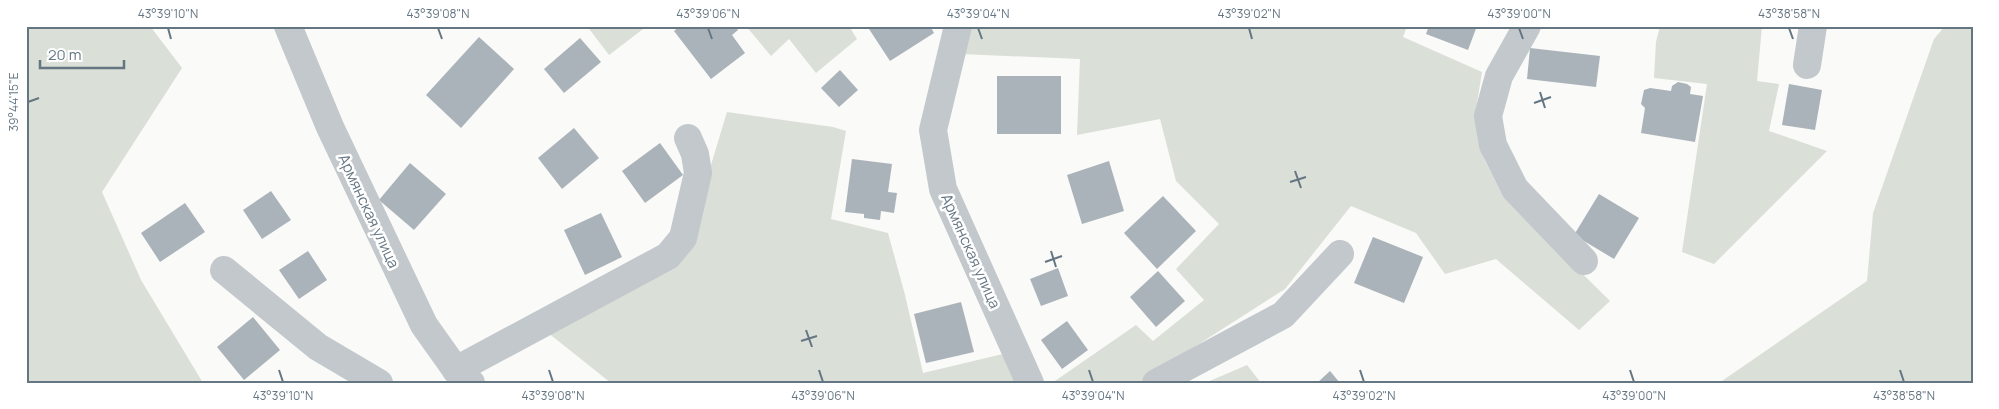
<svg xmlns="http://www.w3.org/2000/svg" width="1999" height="409" viewBox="0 0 1999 409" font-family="Manrope,sans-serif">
	<rect width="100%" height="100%" fill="#fafaf8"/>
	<g fill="#dadfd7">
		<path d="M26,26h124l32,42 -80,124 39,88 62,103h-177z"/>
		<path d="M587,26h60l-38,29z"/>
		<path d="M746,26h103l8,13 -41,34 -27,-34 -18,17z"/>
		<path d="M967,26h440l-4,11 79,35 -6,37 8,50 18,35 108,107 -31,29 -83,-71 -51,15 -29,-41 -65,-27 -66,83 -147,94h-86l84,-58 17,16 51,-41 -28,-31 43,-45 -43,-43 -16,-62 -83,16 3,-76 -119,-5z"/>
		<path d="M1660,26h102l-5,55 22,3 -10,47 58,20 -113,113 -32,-12 25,-168 -53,-6 2,-36z"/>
		<path d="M1945,26h28v357h-254l148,-102 6,-68 61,-174z"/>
		<path d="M727,112l106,15 13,4 -15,88 57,14 17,62 18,78 84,-20 12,30h-408l-69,-55 146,-87z"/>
		<path d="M1247,365l14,18h-56z"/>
	</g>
	<g fill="#aab3b9">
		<path d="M680,26h56l2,4 -6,5 13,18 -34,26 -37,-48z"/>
		<path d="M873,26h57l4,7 -44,28 -21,-32z"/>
		<path d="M1429,26h48l-9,24 -42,-16z"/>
		<path d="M479,37l35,32 -53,59 -35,-33z"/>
		<path d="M580,38l21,24 -37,31 -20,-24z"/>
		<path d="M1530,48l70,8 -4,31 -69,-8z"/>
		<path d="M840,70l18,20 -19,17 -18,-19z"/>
		<rect x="997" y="76" width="64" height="58"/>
		<path d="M1678,82l9,2 4,3 -1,7 13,2 -8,46 -54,-9 4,-25 -4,-4 3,-14 6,-2 21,3 1,-5z"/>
		<path d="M1789,84l33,6 -7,40 -33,-5z"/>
		<path d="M574,128l25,30 -37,31 -24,-31z"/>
		<path d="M660,143l23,32 -38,28 -23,-32z"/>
		<path d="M852,159l40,5 -4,28 9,1 -3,20 -13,-2 -1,9 -16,-2v-4l-19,-2z"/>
		<path d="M1109,161l15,50 -42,13 -15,-49z"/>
		<path d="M410,163l36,31 -32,36 -35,-30z"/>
		<path d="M271,191l20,29 -29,19 -19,-29z"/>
		<path d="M1599,194l40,24 -25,41 -40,-24z"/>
		<path d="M1163,196l33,35 -39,38 -33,-36z"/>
		<path d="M185,203l20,29 -45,30 -19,-29z"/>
		<path d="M601,213l21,44 -37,18 -21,-45z"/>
		<path d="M1373,237l50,20 -19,46 -50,-20z"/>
		<path d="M308,251l19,29 -28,19 -20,-29z"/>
		<path d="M1058,268l10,28 -27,10 -11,-27z"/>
		<path d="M1158,271l27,30 -29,26 -26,-30z"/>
		<path d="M961,302l13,50 -48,11 -12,-49z"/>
		<path d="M253,317l27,33 -36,30 -27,-33z"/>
		<path d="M1067,321l21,29 -26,19 -21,-29z"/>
		<path d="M1330,371l10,12h-23z"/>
	</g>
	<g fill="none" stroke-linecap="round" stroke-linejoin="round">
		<g stroke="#c3c8cc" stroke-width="28">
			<path d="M288,26l42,101 94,198 32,45 15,13"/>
			<path d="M958,26l-25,104 10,59 87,194"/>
			<path d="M1527,26l-28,50 -11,40 5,29 22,44 69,72"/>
			<path d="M1807,65l6,-39"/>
			<path d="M224,270l94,77 61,36"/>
			<path d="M456,370l212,-114 15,-18 15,-65 -3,-19 -7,-16"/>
			<path d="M1156,383l127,-68 57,-61"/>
		</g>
	</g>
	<path fill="none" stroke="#657683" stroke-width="2" d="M168,28l3,11M438,28l4,11M708,28l4,11M978,28l4,11M1249,28l3,11M1519,28l4,11M1789,28l4,11M1540,92l5,16M28,102l11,-4M1534,103l17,-6M1295,171l6,17M1290,182l16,-5M1051,251l5,16M1045,262l17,-6M806,330l6,17M801,341l16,-5M279,370l4,12M549,370l4,12M819,370l4,12M1089,370l4,12M1360,370l4,12M1630,370l4,12M1900,370l4,12"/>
	<g text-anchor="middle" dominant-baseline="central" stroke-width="5" stroke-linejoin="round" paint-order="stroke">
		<g font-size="15" fill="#657683" stroke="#fff">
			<text transform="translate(369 211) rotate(65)">Армянская улица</text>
			<text transform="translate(971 251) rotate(66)">Армянская улица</text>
		</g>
	</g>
	<rect width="1999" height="409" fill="none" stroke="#ffffff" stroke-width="55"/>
	<path d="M40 60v8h84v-8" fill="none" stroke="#657683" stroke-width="2.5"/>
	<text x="48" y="60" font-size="15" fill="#657683" stroke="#ffffff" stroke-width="4" paint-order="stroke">20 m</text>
	<rect x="28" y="28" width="1944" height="354" fill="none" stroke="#657683" stroke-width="2"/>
	<g font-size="12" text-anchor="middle" fill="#657683">
		<text x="168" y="18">43°39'10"N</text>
		<text x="438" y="18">43°39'08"N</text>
		<text x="708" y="18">43°39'06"N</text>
		<text x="978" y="18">43°39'04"N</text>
		<text x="1249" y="18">43°39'02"N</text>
		<text x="1519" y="18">43°39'00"N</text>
		<text x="1789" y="18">43°38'58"N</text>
		<text transform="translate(14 102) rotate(-90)" y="4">39°44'15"E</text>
		<text x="283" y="400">43°39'10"N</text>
		<text x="553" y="400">43°39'08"N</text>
		<text x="823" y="400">43°39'06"N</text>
		<text x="1093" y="400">43°39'04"N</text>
		<text x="1364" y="400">43°39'02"N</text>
		<text x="1634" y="400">43°39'00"N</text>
		<text x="1904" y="400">43°38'58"N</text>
	</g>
</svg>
